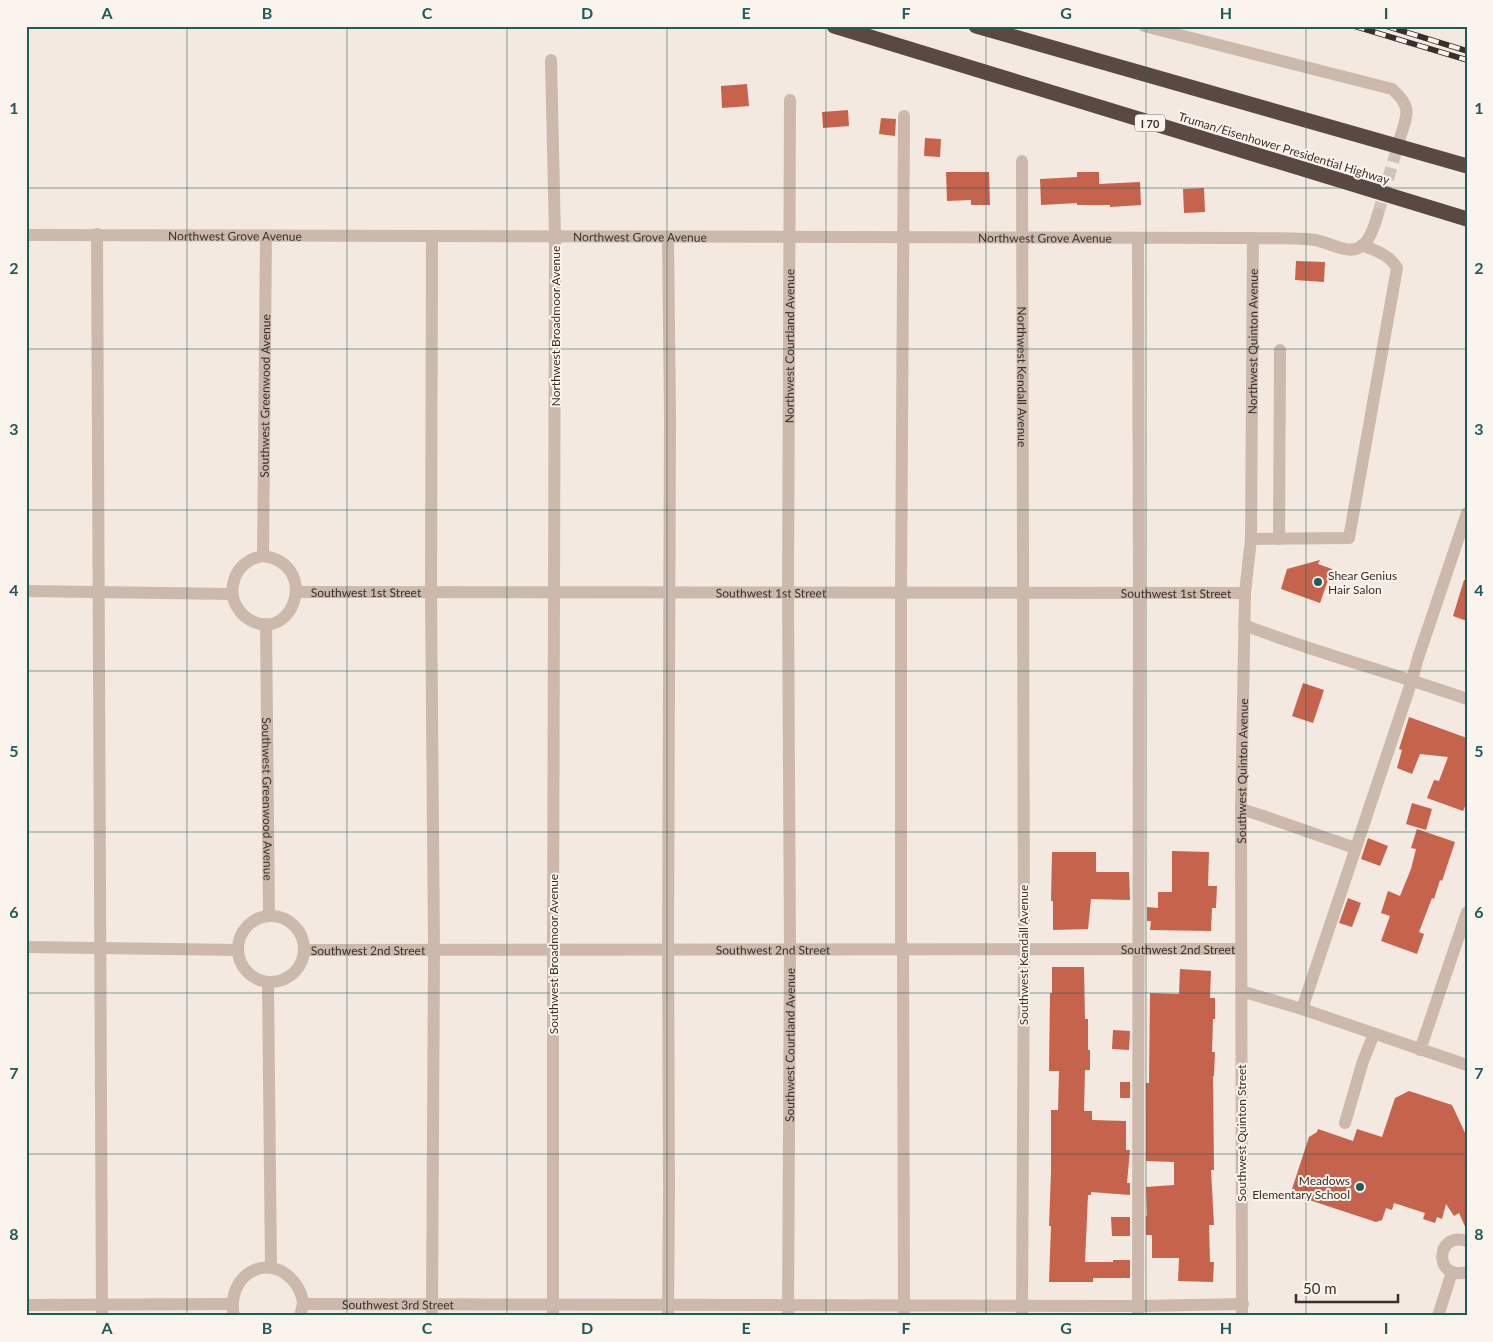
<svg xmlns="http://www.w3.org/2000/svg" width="1493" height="1342" viewBox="0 0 1493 1342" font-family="Lato,sans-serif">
	<rect width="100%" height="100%" fill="#f3e9e0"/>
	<g fill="#c5634c">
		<path d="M747,84l2,22 -27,2 -1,-22z"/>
		<path d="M848,110l1,16 -26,2 -1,-16z"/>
		<path d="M881,118l15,1 -1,17 -16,-2z"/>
		<path d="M925,138l16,1 -1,18 -16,-1z"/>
		<path d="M946,172h43l1,33h-19v-5l-24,1z"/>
		<path d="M1077,172h22v12l41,-2 1,23 -31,2v-2h-33v-2l-36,2 -1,-26 37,-2z"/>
		<path d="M1204,188l1,24 -21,1 -1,-24z"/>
		<path d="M1296,261l29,1 -1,20 -29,-2z"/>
		<path d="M1320,560l-2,4 14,5 -12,34 -39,-14 6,-20z"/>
		<path d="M1464,580h3v41l-14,-5z"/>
		<path d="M1303,683l21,7 -11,33 -21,-7z"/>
		<path d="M1409,717l58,21v64l-4,9 -36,-13 7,-18 5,1 9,-24 -28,-3 -8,20 -15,-6 5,-18 -3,-1z"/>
		<path d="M1412,803l20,6 -6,21 -20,-6z"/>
		<path d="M1417,829l38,13 -13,39 -2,-1 -6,19 -2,-1 -13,34 5,2 -7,20 -36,-13 9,-25 -9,-3 7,-22 12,5 11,-27 5,-20 -5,-1z"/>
		<path d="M1368,838l20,8 -8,20 -19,-7z"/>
		<path d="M1172,851l37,1 -1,34h9l-1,22h-4l-1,23 -61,-1 1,-9h-4v-14l11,1v-16h14z"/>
		<path d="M1052,852h44v20h33l1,28 -39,-1 -3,30 -35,1v-29h-2z"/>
		<path d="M1348,898l13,5 -9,24 -13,-4z"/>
		<path d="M1052,967h32l1,52h3v31h2v20h-5l-1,41h8v9l34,1v29h4l-3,33h3v12l-39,-3v3h-3l-3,67h28v-2h17v18h-37v4h-44l2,-56h-2l2,-54v-62h7l1,-39h-10l1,-78h2z"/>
		<path d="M1180,969l31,2 -1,27h5v21h-2l-1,33h3l-1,24h-1l1,94h-3l3,55h-5l1,37h4l-1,20 -35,-1 1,-23h-27v-23h-6v-19h1l-1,-29 28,-2v-23l-28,-1v-78h3l1,-90 29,1z"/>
		<path d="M1113,1030l17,1 -1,19 -17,-1z"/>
		<rect x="1120" y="1082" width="10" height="16"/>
		<path d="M1409,1091l43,14 15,32v94l-8,-18 -5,3 -8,-12 -4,15 -5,-2 -2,6 -12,-4 2,-6 -31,-10 -2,7 -6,-2 -4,12 -6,2 -82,-27 -2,-6 17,-52 8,-5 1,-3 35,12 4,-12 25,8 13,-39z"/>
		<path d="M1111,1217h19v19h-18z"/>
	</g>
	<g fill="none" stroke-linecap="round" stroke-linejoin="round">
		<path stroke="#cec4bc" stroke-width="12" stroke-dasharray="12 6" stroke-linecap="butt" d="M1378,214l22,-76"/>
		<g stroke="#ccb9ac" stroke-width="12">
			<path d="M1144,26l248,63c21,18 15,26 8,49"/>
			<path d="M551,60l4,177 -2,712v367"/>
			<path id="s1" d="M1022,161l2,789 -2,366"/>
			<path d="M97,234l5,1082"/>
			<path id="s2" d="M26,235l1227,3c20,1 42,-1 62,2 10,2 20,7 30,9 22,5 28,-19 33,-35"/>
			<path d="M432,237l-1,355 3,358 -2,366"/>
			<path d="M668,237l2,182 -2,530 1,238 -1,129"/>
			<path d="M1138,238l1,356 -1,722"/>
			<path d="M1251,539l98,-1 48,-270c-8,-14 -21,-17 -35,-23"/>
			<path d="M1279,539l1,-189"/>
			<path id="s3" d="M263,556l3,-320"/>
			<path d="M263,556c55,7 33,83 -9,66 -7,-3 -13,-8 -17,-15 -9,-15 -4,-37 12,-46 4,-3 10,-4 14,-5z"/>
			<path d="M26,591l206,3"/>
			<path id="s4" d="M297,592l948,1"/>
			<path id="s5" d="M266,624l3,291"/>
			<path d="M1244,625c73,28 149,48 223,74"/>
			<path d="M1241,809l19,6 95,33"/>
			<circle cx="271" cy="949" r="33"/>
			<path d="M26,947l212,3"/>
			<path id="s6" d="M304,950l937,-1"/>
			<path d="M268,983l3,285"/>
			<path d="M1241,991l61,18 165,56"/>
			<path d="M1302,1009l110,-329 6,-22 49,-145"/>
			<path d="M1420,1050l47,-138"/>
			<path d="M1345,1123l18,-62 11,-27"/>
			<path d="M1467,1241c-32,-11 -34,41 0,31"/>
			<path id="s7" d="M303,1304l835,2 105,-2"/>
			<path d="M26,1305l206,-1"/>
			<path d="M234,1316c-9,-40 34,-67 61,-33 4,5 8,14 8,21 -1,4 -2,8 -3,12"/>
			<path id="s8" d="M788,1316l2,-367 -2,-356 2,-493"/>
			<path d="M904,1316l-1,-366 -2,-9v-348l3,-477"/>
			<path id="s9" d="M1242,1316l-1,-507 4,-216 6,-54 2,-301"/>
			<path d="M1438,1316l14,-44"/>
		</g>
		<g stroke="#5b4842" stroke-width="15">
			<path d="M834,26l633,193"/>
			<path d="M976,26l491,140"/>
		</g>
		<defs>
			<g id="rail">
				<path d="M1354,26l113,34"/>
				<path d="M1386,26l81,25"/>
			</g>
		</defs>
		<use href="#rail" stroke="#3a2f2b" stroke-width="5.5"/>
		<use href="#rail" stroke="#faf4ed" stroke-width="4" stroke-dasharray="11" stroke-linecap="butt"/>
	</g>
	<path fill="none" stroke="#205b5c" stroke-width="1" stroke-opacity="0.55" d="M187,26v1290M347,26v1290M507,26v1290M667,26v1290M826,26v1290M986,26v1290M1146,26v1290M1306,26v1290M26,188h1441M26,349h1441M26,510h1441M26,671h1441M26,832h1441M26,993h1441M26,1154h1441"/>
	<g fill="#205b5c" stroke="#faf4ed" stroke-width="2">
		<circle cx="1318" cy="582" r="5"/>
		<circle cx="1360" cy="1187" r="5"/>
	</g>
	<g text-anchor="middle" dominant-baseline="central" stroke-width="4" stroke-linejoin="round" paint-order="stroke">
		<rect fill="#faf4ed" stroke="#746a65" stroke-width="1" x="1135" y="114.5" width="30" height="17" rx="4"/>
		<g font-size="11" font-weight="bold" fill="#3a2f2b">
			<text x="1150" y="123">I 70</text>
		</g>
		<g font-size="12" fill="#3a2f2b" stroke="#faf4ed">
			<text transform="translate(1284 148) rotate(17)">Truman/Eisenhower Presidential Highway</text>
			<text stroke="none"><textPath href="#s2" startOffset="209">Northwest Grove Avenue</textPath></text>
			<text stroke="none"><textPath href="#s2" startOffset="614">Northwest Grove Avenue</textPath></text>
			<text stroke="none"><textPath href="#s2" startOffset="1019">Northwest Grove Avenue</textPath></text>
			<text transform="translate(555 326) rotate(-90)">Northwest Broadmoor Avenue</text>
			<text stroke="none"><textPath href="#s9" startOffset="975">Northwest Quinton Avenue</textPath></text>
			<text stroke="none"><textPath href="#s8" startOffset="970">Northwest Courtland Avenue</textPath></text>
			<text stroke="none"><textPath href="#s1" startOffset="216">Northwest Kendall Avenue</textPath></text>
			<text stroke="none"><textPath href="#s3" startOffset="160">Southwest Greenwood Avenue</textPath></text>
			<text stroke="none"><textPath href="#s4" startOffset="69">Southwest 1st Street</textPath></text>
			<text stroke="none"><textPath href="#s4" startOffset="474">Southwest 1st Street</textPath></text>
			<text stroke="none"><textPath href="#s4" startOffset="879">Southwest 1st Street</textPath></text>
			<text stroke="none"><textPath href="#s9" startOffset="545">Southwest Quinton Avenue</textPath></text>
			<text stroke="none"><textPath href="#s5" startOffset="175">Southwest Greenwood Avenue</textPath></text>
			<text stroke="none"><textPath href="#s6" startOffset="469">Southwest 2nd Street</textPath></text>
			<text stroke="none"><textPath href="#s6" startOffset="874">Southwest 2nd Street</textPath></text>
			<text stroke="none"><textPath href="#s6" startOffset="64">Southwest 2nd Street</textPath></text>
			<text transform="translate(553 954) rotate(-90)">Southwest Broadmoor Avenue</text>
			<text transform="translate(1023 955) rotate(-90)">Southwest Kendall Avenue</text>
			<text stroke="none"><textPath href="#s8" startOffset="271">Southwest Courtland Avenue</textPath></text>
			<text transform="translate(1241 1133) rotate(-90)">Southwest Quinton Street</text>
			<text stroke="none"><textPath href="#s7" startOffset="95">Southwest 3rd Street</textPath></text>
		</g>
		<g font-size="12" fill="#3a2f2b" stroke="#faf4ed" text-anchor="start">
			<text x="1328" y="575">Shear Genius<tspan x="1328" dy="14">Hair Salon</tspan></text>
			<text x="1350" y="1180" text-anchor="end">Meadows<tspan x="1350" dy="14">Elementary School</tspan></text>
		</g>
	</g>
	<rect width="1493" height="1342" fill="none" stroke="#faf4ed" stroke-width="55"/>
	<path d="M1296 1294v8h102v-8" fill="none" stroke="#3a2f2b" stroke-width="2.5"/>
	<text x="1303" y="1294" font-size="15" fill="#3a2f2b" stroke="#faf4ed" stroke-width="4" paint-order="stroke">50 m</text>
	<rect x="28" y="28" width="1438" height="1286" fill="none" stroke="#205b5c" stroke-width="2"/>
	<g font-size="16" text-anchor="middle" font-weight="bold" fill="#205b5c">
		<text x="107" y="19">A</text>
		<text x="267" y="19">B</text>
		<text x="427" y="19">C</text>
		<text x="587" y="19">D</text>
		<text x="746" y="19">E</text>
		<text x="906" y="19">F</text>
		<text x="1066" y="19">G</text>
		<text x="1226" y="19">H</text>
		<text x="1386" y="19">I</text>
		<text x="14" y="114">1</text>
		<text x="1479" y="114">1</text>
		<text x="14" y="274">2</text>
		<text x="1479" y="274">2</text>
		<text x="14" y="435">3</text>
		<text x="1479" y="435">3</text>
		<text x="14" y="596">4</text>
		<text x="1479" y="596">4</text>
		<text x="14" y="757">5</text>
		<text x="1479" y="757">5</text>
		<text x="14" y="918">6</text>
		<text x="1479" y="918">6</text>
		<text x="14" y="1079">7</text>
		<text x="1479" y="1079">7</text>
		<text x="14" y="1240">8</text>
		<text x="1479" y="1240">8</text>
		<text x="107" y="1334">A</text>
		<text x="267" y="1334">B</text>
		<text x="427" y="1334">C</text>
		<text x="587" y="1334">D</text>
		<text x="746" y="1334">E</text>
		<text x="906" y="1334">F</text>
		<text x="1066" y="1334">G</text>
		<text x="1226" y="1334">H</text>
		<text x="1386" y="1334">I</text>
	</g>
</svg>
